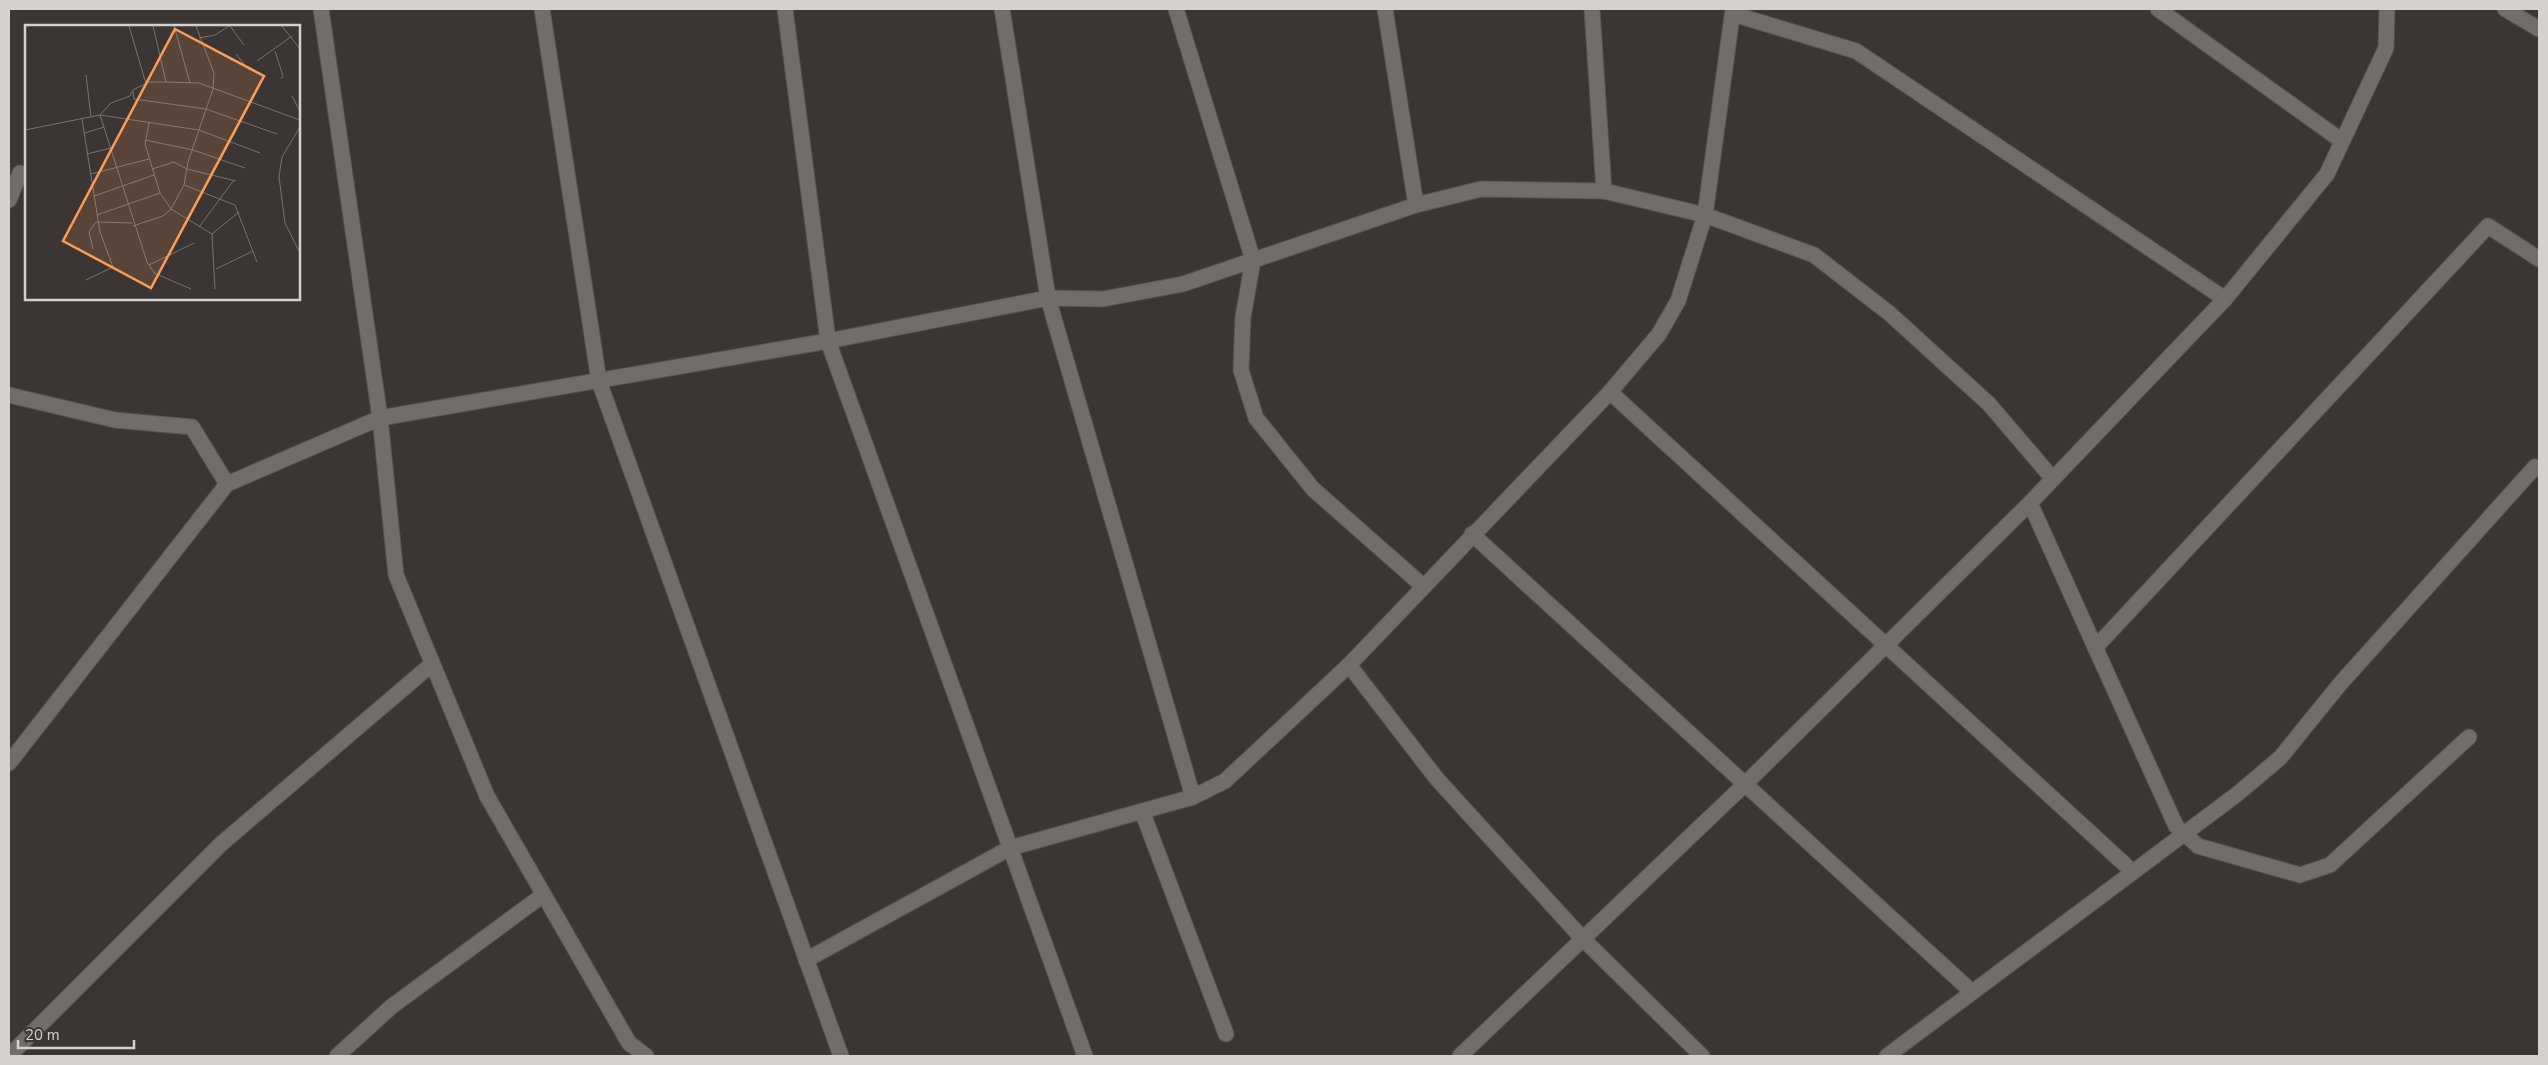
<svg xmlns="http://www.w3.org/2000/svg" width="2548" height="1065" viewBox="0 0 2548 1065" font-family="'Nunito Sans',sans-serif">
	<rect width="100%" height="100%" fill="#3b3633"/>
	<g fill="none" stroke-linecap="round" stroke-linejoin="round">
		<defs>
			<g id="service">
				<path d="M1592,9l12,182"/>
				<path d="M2505,9l34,20"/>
				<path d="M1733,14l123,37 369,248"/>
				<path d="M9,395l106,25 77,7 35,57"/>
				<path d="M2095,648l393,-422 51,33"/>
				<path d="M1142,811l84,223"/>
				<path d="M806,960l204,-112"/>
			</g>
			<g id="minor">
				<path d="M321,9l59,409 16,157 91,221 142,247 17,13"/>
				<path d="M542,9l57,372 242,675"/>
				<path d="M785,9l43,332 257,715"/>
				<path d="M1002,9l46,289 145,499"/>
				<path d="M1176,9l77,251 -10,57 -2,53 15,48 57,71 110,97"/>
				<path d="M1385,9l31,196 65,-16 123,2 101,24 28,-206"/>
				<path d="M2158,9l184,132"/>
				<path d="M9,200l11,-27"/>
				<path d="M1610,392l523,480"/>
				<path d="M2030,503l146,323 22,20 102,29 30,-10 139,-128"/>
				<path d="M1472,534l500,458"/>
				<path d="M1349,665l88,114 146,160 119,117"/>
				<path d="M9,763l218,-279 153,-66 448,-77 220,-43 55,1 80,-15 233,-79"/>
				<path d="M1010,848l183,-51 32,-16 124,-116 261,-273 49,-58 19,-33 27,-86 109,40 75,58 100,91 64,75"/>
				<path d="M9,1056l212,-212 211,-180"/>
				<path d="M337,1056l54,-49 152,-112"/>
				<path d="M1460,1056l282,-269 288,-284 195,-204 102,-125 59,-126 1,-39"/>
				<path d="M1887,1056l349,-261 44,-37 60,-74 195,-217 4,2"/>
			</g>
		</defs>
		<use href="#service" stroke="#575451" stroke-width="17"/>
		<use href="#minor" stroke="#575451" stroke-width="17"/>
		<use href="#service" stroke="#726d6a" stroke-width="15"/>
		<use href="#minor" stroke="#726d6a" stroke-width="15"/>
	</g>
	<g transform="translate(25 25)">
		<rect width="275" height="275" fill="#3b3633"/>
		<path fill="none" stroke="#787471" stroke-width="1" d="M104,1l17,58M128,1l13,56M149,1l16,57M205,1l14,19M257,1l18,23M174,13l16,-3 14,-9M250,26l8,25 -2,3M211,29l13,16M232,36l35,-25M61,50l5,42M108,67l1,7 72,10 71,25M267,71l8,15M57,94l18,113 13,35 -27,13M275,102l-18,30 -3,20 6,46 15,30M0,105l75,-15 11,-12 19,-7 3,-6 16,-8h17l33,1 101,37M60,108l19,-6M120,115l48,10 52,18M62,129l24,-6M127,144l22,-7 13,7 49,12M66,149l58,-15M159,160l4,-23 25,-73 1,-16 -18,-47M69,171l60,-21M72,190l63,-22M108,201l30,-10 8,-7 -11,-16 -15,-49 4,-21M174,202l35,-47M187,209l27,-22M68,224l-4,-17 7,-10 36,1M124,240l45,-22M191,244l37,-18M166,264l-37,-16 -7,-11 -47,-147 99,15 61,23M190,264l-3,-55 -41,-25 13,-24 51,20 22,57"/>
		<path fill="#fd9c56" fill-opacity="0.15" stroke="#fd9c56" stroke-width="2.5" d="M150,4l89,47 -113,212 -88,-47z"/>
		<rect width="275" height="275" fill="none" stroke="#d4d1cf" stroke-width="2.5"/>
	</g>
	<rect width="2548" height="1065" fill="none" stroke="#d4d1cf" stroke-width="20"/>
	<path d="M18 1040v8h116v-8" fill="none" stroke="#d4d1cf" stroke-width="2.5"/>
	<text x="25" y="1040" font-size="15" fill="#d4d1cf" stroke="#3b3633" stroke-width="4" paint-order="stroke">20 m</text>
</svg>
